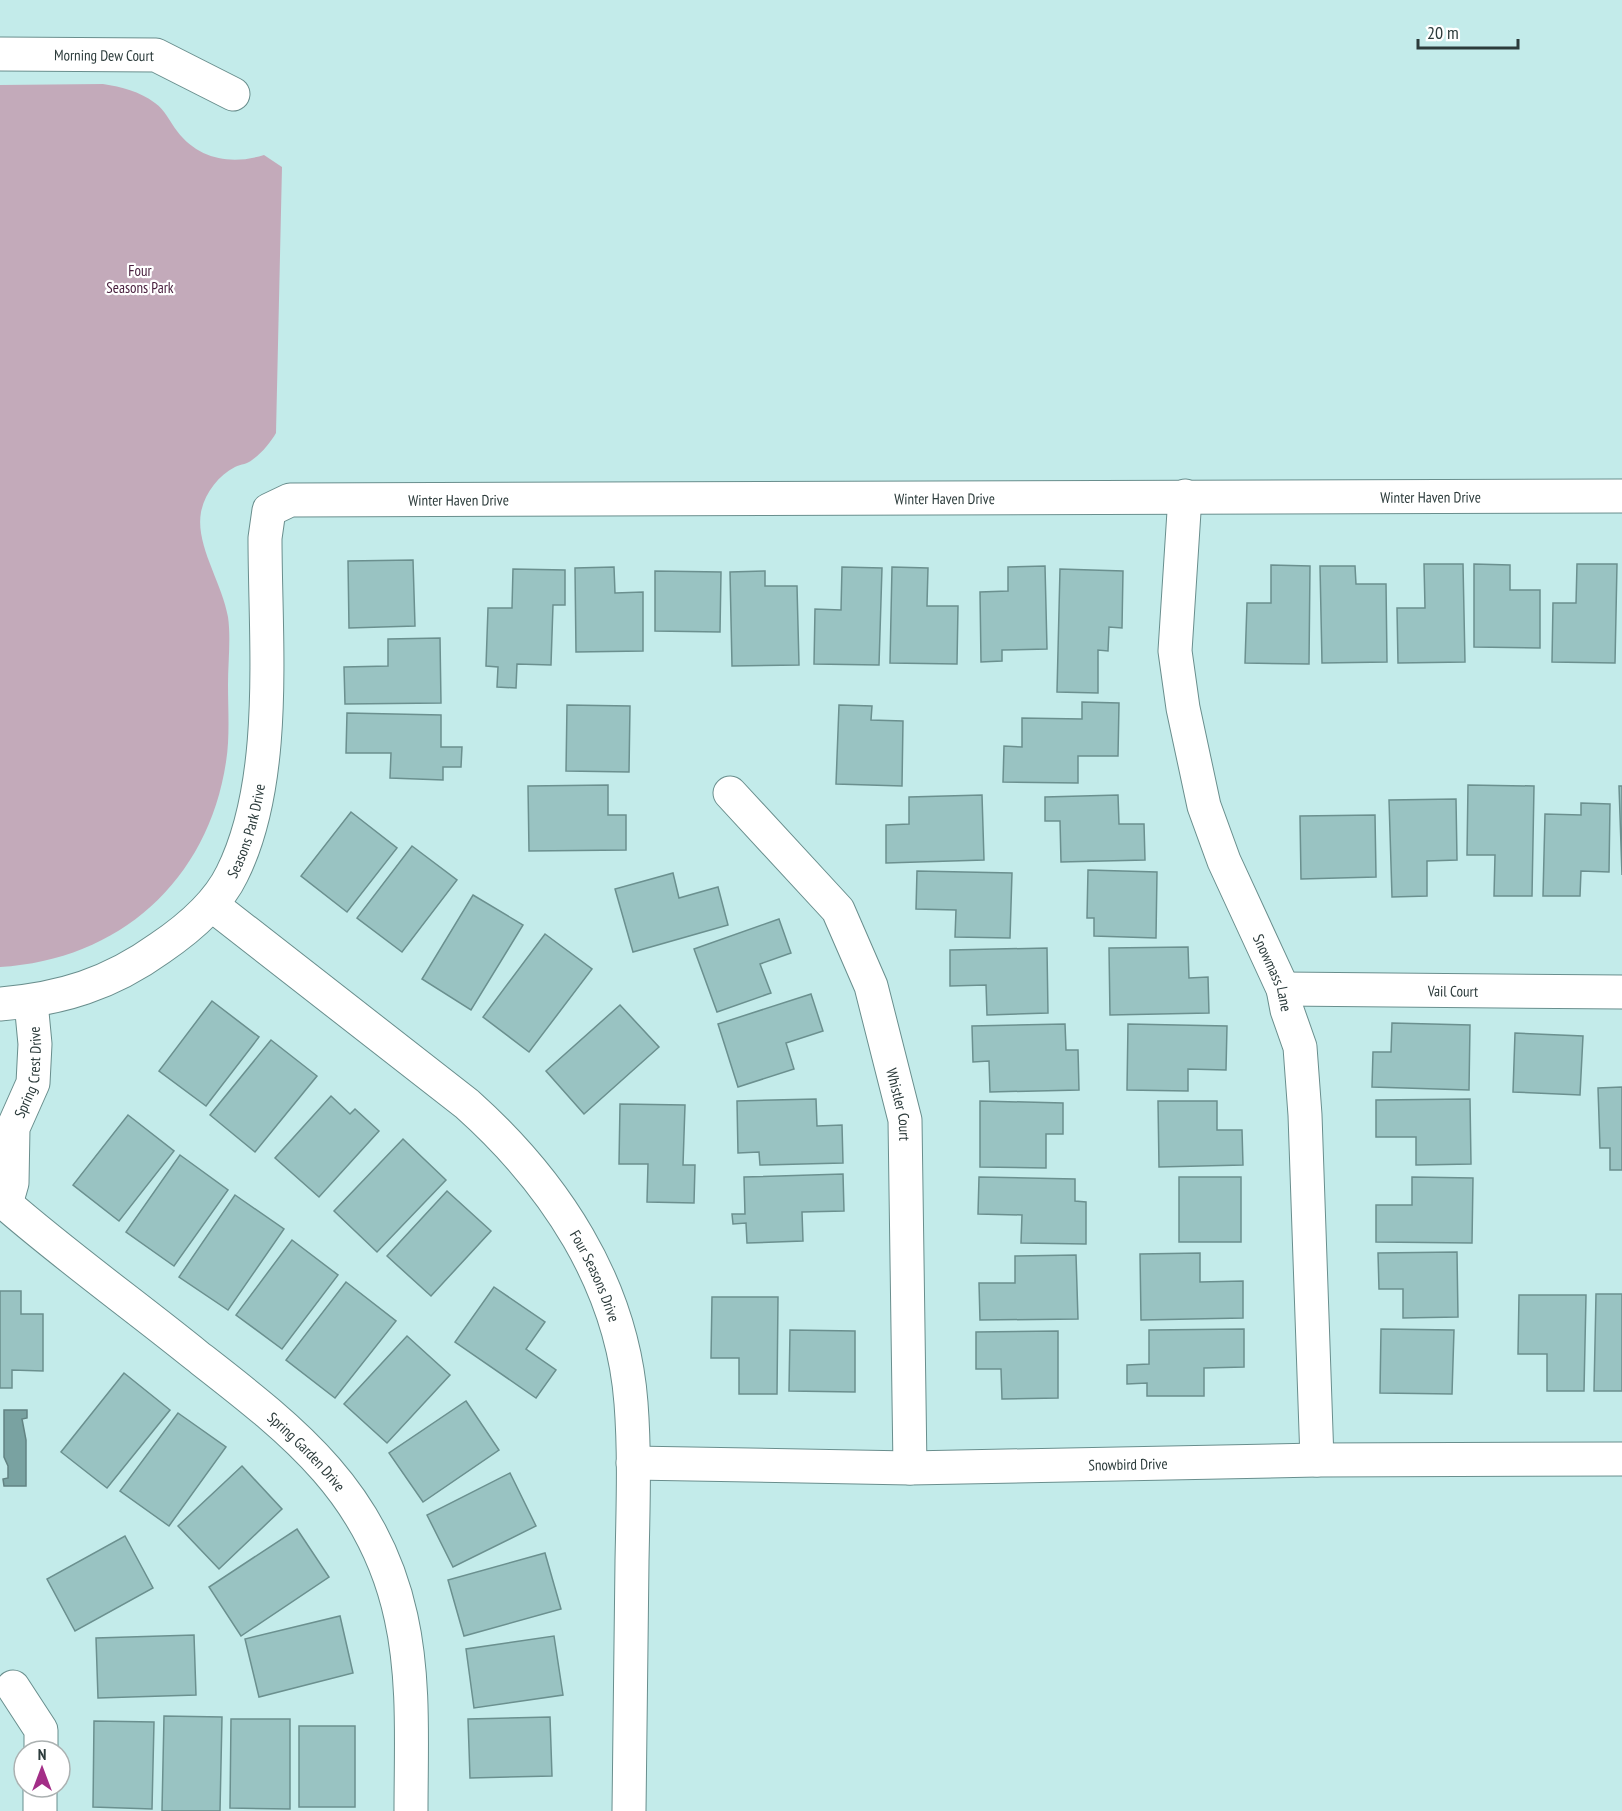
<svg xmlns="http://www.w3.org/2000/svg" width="1622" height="1811" viewBox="0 0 1622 1811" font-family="'PT Sans Narrow',sans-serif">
	<rect width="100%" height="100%" fill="#c3ebea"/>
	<path fill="#c3aaba" d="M103,84c19,3 36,7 52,19 10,7 15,19 22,28 22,29 55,34 87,24l18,12 -6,266c-5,9 -15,21 -24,27 -4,4 -11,4 -17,7 -17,9 -30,26 -34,45 -6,33 21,70 27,105 3,21 0,46 0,68 0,25 2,52 -2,77 -18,119 -107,198 -226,205v-882z"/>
	<path fill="#79a2a1" stroke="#628382" stroke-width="1.5" d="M4,1410h23v8l-5,1 4,21v46h-22l-1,-7 5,-1v-12l-4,-9z"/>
	<g fill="#99c3c2" stroke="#6b908f" stroke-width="1.5">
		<path d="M413,560l2,66 -66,2 -1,-67z"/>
		<path d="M1424,564h39l2,98 -67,1 -1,-55h28z"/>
		<path d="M1474,564l36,1v25h30v58l-66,-1z"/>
		<path d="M1577,564h40l-2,99 -63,-1 1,-59h23z"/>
		<path d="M1271,565l39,1 -1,98 -64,-1 2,-60h24z"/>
		<path d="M1045,566l2,83 -45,1v11l-21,1 -1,-70 28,-1v-24z"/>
		<path d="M1320,566h35l1,18h30l1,78 -65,1z"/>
		<path d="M614,567l1,26 28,-1v59l-67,1 -1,-84z"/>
		<path d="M842,567l40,1 -3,97 -65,-1 1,-55 26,1z"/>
		<path d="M892,567l36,1 -1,38h31l-1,58 -67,-1z"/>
		<path d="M513,569l52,1v35h-12l-2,60 -34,-1 -1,24 -19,-1 1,-20 -12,-1 2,-58h24z"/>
		<path d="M1060,569l63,2 -1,57 -13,-1 -1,24 -10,-1v43l-41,-1z"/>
		<path d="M655,571l66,1 -1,60 -65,-1z"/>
		<path d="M765,571v15h32l2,79 -67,1 -2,-94z"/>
		<path d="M440,638l1,65 -96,1 -1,-37 44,-1v-27z"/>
		<path d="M1082,702l37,1 -1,53h-40v27l-75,-1 1,-36 18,1v-29l60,1z"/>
		<path d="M567,705l63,1 -1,66 -63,-1z"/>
		<path d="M839,705l33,1 -1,14 32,1 -1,65 -66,-2z"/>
		<path d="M347,713l94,2v32h21l-1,20h-18v13l-53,-2 1,-25h-45z"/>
		<path d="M608,785v30h18v35l-97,1 -1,-65z"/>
		<path d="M1468,785l66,1 -2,110h-38l1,-41h-28z"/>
		<path d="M1619,786h3v89z"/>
		<path d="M982,795l2,65 -98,3v-38l23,-1v-27z"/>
		<path d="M1118,795l1,29h25l1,36 -84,2 -1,-41h-15v-24z"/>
		<path d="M1456,799l1,61 -30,1v35l-35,1 -3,-97z"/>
		<path d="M1581,803l29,1 -1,68 -28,-1 -1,25h-37l2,-82 36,1z"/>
		<path d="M351,812l46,36 -50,64 -46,-36z"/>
		<path d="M1375,815l1,62 -75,2 -1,-63z"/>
		<path d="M412,846l45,34 -55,72 -45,-34z"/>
		<path d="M1088,870l69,2 -1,66 -62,-2v-18h-7z"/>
		<path d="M917,871l95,2 -2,65 -55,-1 1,-27 -40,-1z"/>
		<path d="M673,873l6,25 39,-11 10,38 -95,27 -18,-63z"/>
		<path d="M473,895l50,30 -52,85 -49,-31z"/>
		<path d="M779,919l12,34 -31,11 11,29 -54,19 -23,-63z"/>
		<path d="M545,934l47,35 -63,83 -46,-35z"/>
		<path d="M1188,947l1,31 19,-1 1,36 -99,2 -1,-67z"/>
		<path d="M1047,948l1,65 -61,2 -1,-30 -36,1v-36z"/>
		<path d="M811,994l12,37 -37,12 8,26 -56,18 -20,-63z"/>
		<path d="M212,1001l47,36 -53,69 -47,-35z"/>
		<path d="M620,1005l39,42 -75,67 -38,-43z"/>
		<path d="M1392,1023l78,2 -1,65 -97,-3 1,-35h18z"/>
		<path d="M1065,1024l1,26h12l1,40 -89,2 -1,-31 -16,1 -1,-36z"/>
		<path d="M1128,1024l99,2 -1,44 -38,-1v22l-61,-1z"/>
		<path d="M1515,1033l68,3 -3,59 -67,-3z"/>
		<path d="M271,1040l46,36 -62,76 -45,-37z"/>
		<path d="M1622,1087v83h-12v-22h-10l-2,-60z"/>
		<path d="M331,1096l19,18 5,-5 24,22 -60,66 -44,-39z"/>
		<path d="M816,1099l1,27 25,-1 1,38 -83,2 -1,-13 -21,1 -1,-52z"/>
		<path d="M1470,1099l1,65 -55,1v-28h-40v-37z"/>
		<path d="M980,1101l83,2v31h-17v34l-66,-1z"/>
		<path d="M1158,1101h59v29h25l1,35 -84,2z"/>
		<path d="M620,1104l65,1 -2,60h12l-1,38 -47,-1 1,-38h-29z"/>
		<path d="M128,1115l46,36 -55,70 -46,-36z"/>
		<path d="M403,1139l43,41 -69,72 -43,-41z"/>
		<path d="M180,1155l48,35 -54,76 -48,-34z"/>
		<path d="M843,1174l1,37 -42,1 1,29 -56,2 -1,-20 -13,1 -1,-10h13l-1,-37z"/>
		<path d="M979,1177l96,2v22l11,1v42l-65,-1 1,-28 -44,-1z"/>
		<rect x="1179" y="1177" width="62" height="65"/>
		<path d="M1412,1177l61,1 -1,65 -96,-1v-37h36z"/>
		<path d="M447,1191l44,40 -60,65 -44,-40z"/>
		<path d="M235,1195l49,34 -56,81 -49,-33z"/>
		<path d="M292,1240l46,35 -56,74 -46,-34z"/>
		<path d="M1457,1252l1,65 -55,1v-29h-24l-1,-36z"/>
		<path d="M1200,1253v29l43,-1v37l-102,2 -1,-66z"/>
		<path d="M1076,1255l2,64 -98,1 -1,-37h36v-27z"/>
		<path d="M346,1282l50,39 -61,77 -49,-38z"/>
		<path d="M494,1287l51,35 -19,27 30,21 -20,28 -81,-56z"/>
		<path d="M0,1291h21v23h22v57l-31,-1v18h-12z"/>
		<path d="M1596,1294h26v97h-28z"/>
		<path d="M1519,1295h67l-2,96h-37v-37h-29z"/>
		<path d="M712,1297h66l-1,97h-38v-36h-28z"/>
		<path d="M1244,1329v38l-40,1v28h-57v-13l-20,1v-19l22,-1v-34z"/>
		<path d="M1381,1329l73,1 -2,64 -72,-1z"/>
		<path d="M790,1330l65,1v61l-66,-1z"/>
		<path d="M1058,1331v67l-56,1 -1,-30h-25v-37z"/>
		<path d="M407,1336l43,39 -63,68 -43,-39z"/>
		<path d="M124,1373l46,37 -63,78 -46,-36z"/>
		<path d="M466,1401l33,49 -76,52 -34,-49z"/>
		<path d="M178,1413l48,34 -57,79 -49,-35z"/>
		<path d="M242,1466l40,43 -63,60 -41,-43z"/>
		<path d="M510,1473l26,53 -83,41 -26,-52z"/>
		<path d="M297,1529l32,48 -88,59 -32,-49z"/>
		<path d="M125,1536l28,52 -78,43 -28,-52z"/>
		<path d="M545,1553l16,56 -97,27 -16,-56z"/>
		<path d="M340,1616l13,57 -94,24 -14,-58z"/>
		<path d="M194,1635l2,60 -98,3 -2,-60z"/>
		<path d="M554,1636l9,59 -89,13 -8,-59z"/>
		<path d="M164,1716l58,1 -2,94h-58z"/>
		<path d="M550,1717l2,59 -82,2 -2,-59z"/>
		<path d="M231,1719h59v90l-60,-1z"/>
		<path d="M94,1721l60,1 -2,87 -59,-2z"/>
		<rect x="299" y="1726" width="56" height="81"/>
	</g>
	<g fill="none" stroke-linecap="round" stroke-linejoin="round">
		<defs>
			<g id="street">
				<path id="s1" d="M0,54l156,1 77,39"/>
				<path id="s2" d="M1185,496l-10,155 8,57 21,98 20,55 59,128 4,21 13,37 5,68 12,345"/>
				<path id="s3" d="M730,793l108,117 33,76 34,134 5,348"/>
				<path id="s4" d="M212,905l255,199c87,78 155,179 164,299 4,52 2,106 1,158 -1,84 -2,167 -3,250"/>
				<path id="s5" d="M1283,989l339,3"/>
				<path id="s6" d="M0,1004c61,-5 110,-20 160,-56 28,-19 57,-43 72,-74 47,-94 33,-233 33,-336l4,-28 21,-10 1332,-4"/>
				<path id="s7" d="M0,1202l6,2c61,53 128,101 191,152 95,74 177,136 204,261 14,63 10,130 10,194"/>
				<path id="s8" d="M6,1204l6,-21 1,-55 20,-45 2,-39 -4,-42"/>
				<path id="s9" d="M633,1463l277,5 407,-8 305,-1"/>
				<path d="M13,1687l28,43v21"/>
				<path d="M40,1811v-24"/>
			</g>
		</defs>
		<use href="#street" stroke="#698e8d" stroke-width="35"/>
		<use href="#street" stroke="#fff" stroke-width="33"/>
	</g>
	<g text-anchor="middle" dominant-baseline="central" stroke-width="4.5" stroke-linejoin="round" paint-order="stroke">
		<g font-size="15" fill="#2c3b3b" stroke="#fff">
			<text stroke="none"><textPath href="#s1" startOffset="104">Morning Dew Court</textPath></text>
			<text stroke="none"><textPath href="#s6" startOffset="1809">Winter Haven Drive</textPath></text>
			<text stroke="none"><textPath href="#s6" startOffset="1323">Winter Haven Drive</textPath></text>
			<text stroke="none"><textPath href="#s6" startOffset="837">Winter Haven Drive</textPath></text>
			<text stroke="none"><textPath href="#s6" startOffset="322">Seasons Park Drive</textPath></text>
			<text stroke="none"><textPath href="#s2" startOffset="494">Snowmass Lane</textPath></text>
			<text stroke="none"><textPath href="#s5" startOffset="170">Vail Court</textPath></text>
			<text stroke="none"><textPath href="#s8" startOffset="136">Spring Crest Drive</textPath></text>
			<text stroke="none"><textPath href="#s3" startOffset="364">Whistler Court</textPath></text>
			<text stroke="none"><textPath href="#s4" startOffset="540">Four Seasons Drive</textPath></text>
			<text stroke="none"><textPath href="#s7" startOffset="396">Spring Garden Drive</textPath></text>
			<text stroke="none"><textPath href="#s9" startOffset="495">Snowbird Drive</textPath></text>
		</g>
		<g font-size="15" fill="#4a213f" stroke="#fff">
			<text x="140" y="270">Four<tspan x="140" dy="17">Seasons Park</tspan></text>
		</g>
	</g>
	<g transform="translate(42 1769)"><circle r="28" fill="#ffffff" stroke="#abb1b1" stroke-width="1.5"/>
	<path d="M0-4.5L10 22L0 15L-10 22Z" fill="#a32e87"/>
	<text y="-9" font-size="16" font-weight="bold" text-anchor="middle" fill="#2c3b3b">N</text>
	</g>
	<path d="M1418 39v9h100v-9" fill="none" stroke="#2c3b3b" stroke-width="3"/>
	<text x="1427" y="39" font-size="18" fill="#2c3b3b" stroke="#ffffff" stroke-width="4.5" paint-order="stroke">20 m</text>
</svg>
